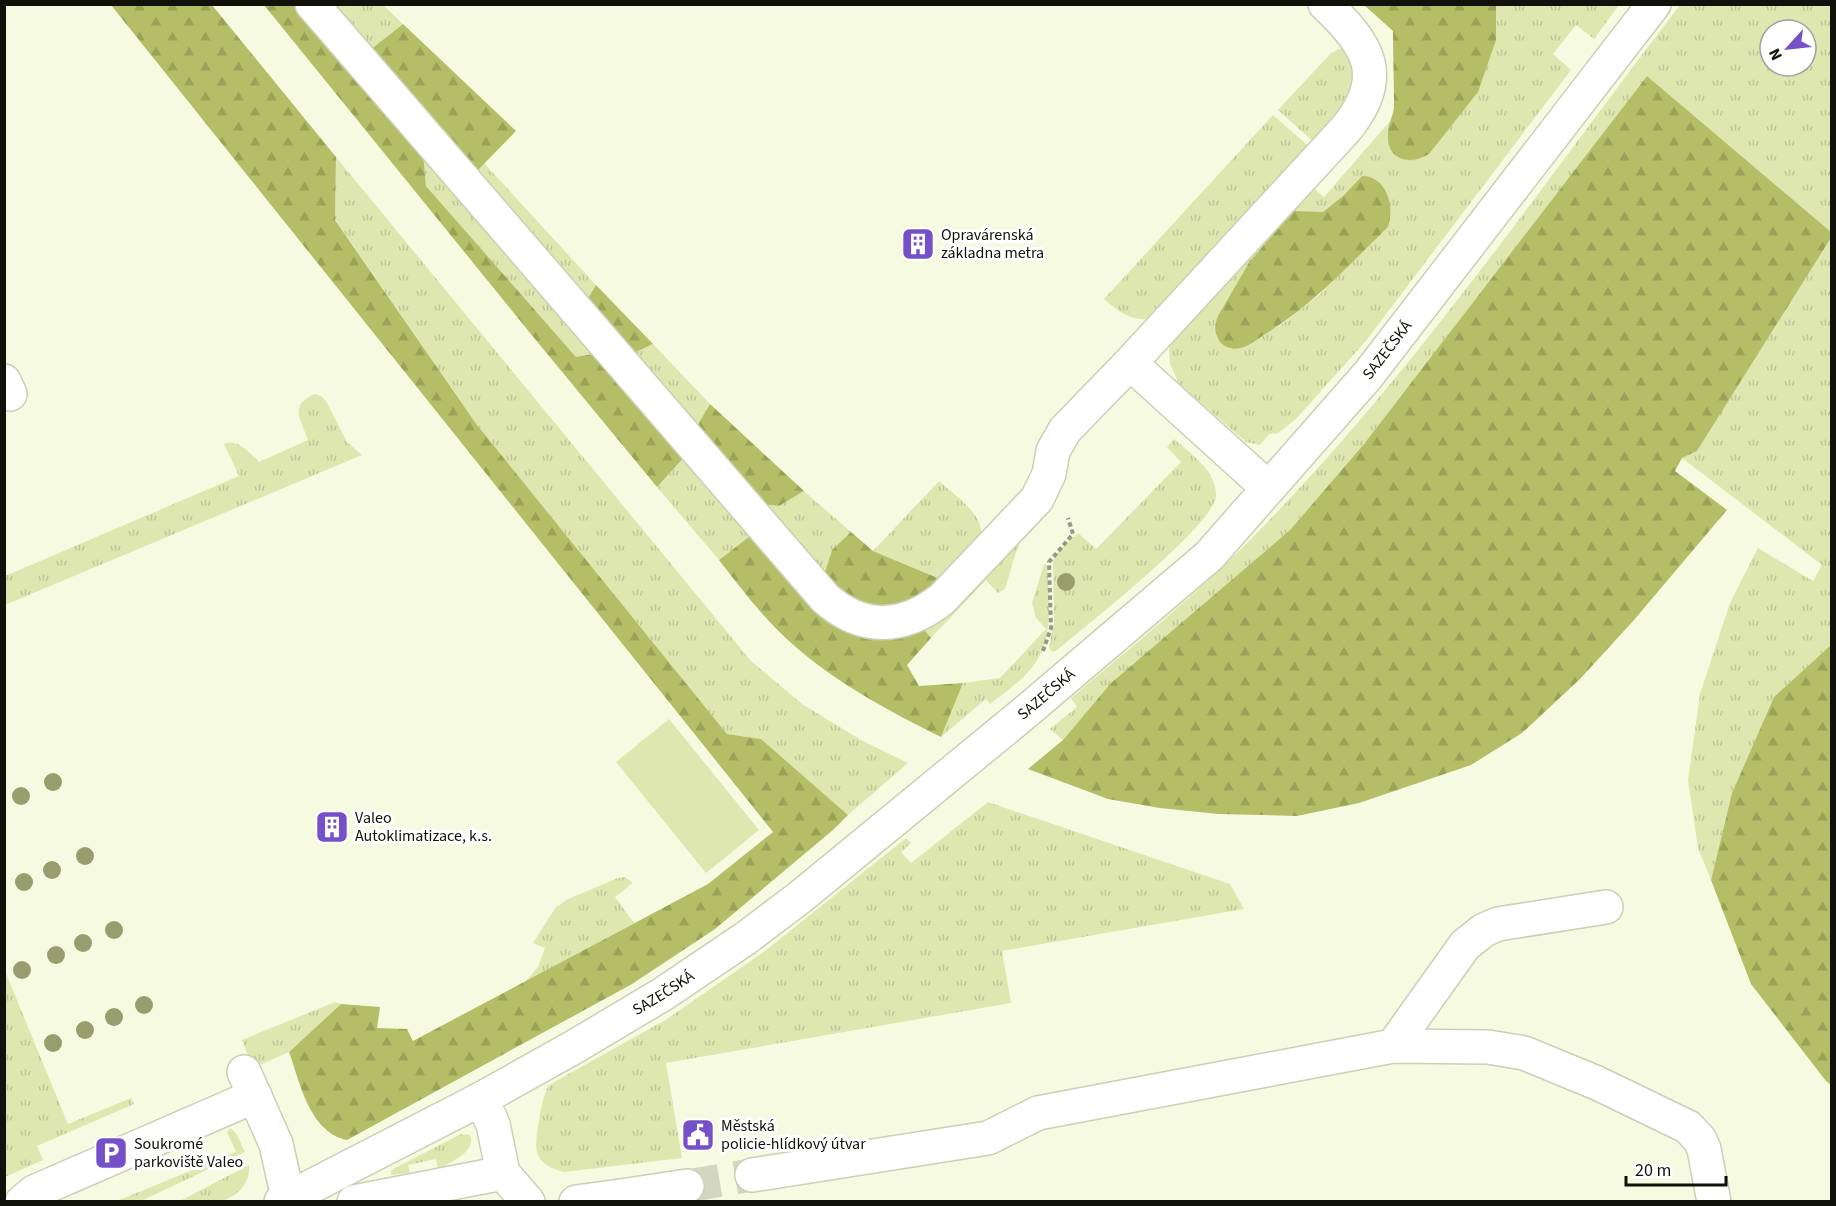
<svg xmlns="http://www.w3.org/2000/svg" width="1836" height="1206" viewBox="0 0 1836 1206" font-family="'Source Sans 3',sans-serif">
	<defs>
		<pattern id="grass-tufts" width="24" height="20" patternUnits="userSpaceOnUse" patternTransform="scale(1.5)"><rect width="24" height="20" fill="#dfe7b0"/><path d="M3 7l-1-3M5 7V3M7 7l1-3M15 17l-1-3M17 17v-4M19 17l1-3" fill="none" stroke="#bec596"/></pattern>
		<pattern id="forest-firs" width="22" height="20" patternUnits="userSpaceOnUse" patternTransform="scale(1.5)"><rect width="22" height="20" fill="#b4be66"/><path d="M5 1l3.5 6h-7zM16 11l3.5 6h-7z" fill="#9aa257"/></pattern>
	</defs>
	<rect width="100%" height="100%" fill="#f6fae0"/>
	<g fill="url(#grass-tufts)" fill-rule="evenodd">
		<path d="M331,5h52l20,19 -33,26z"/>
		<path d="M1496,5h123l-25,34 -18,-14 -23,29 18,16 -206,272 -70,78 -17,13 -9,1 -9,11 -14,-3 -67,-58 -9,-20 -1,-17 140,-163 15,13 67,-77 -3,13 108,-93zM1362,176l26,51 -69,68 -38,30 -50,24 -8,-4 -7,-9 107,-124 21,-17z"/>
		<path d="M1680,5h151v227l-184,-156 -283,368 -74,86 -179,153 -48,57 -13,-11 27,-22 -6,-9c60,-51 123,-101 178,-157 162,-163 292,-355 431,-536zM1770,30h36v36h-36z"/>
		<path d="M1339,49h5l8,4 3,38 -38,54 -39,-35 53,-57z"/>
		<path d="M1273,115l40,35 -164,169c-19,2 -31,-8 -45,-20z"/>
		<path d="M423,152l175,201 -22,4 -150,-171z"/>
		<path d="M336,157l415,504 51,43 59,36 47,23 -60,52 -87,-76 -34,-5 -250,-309 -142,-206z"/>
		<path d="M484,163l112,122 -9,15 -111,-128z"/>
		<path d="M1831,236v409l-57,52 -42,96 -21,87 -13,-32 -10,-68 12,-86 30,-91 28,-55 55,33 9,-16 -140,-107 15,-7z"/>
		<path d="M653,344l57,60 -13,22 -63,-73z"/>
		<path d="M315,394l6,2 5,5 21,41 15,13 -357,150v-29l234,-100 -15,-32c14,-6 25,9 35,18l49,-22c-7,-21 -20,-35 7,-46z"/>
		<path d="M1174,439c17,15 43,32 42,57 -2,30 -133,132 -160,155l-4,1 -3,-5 5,-24 -1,-62 4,-8 21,-20 18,16 85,-87 -14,-15z"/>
		<path d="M687,454l67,79 -35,27 -62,-73z"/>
		<path d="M939,481c16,15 46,33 42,57l-41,41 -67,-28z"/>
		<path d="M804,491l47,41 -19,18 -7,22 -63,-68 17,2z"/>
		<path d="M1018,543l1,4 -3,5 -11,37 -7,4 -12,-13 -55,58 -8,-10z"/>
		<path d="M1044,564l3,1c2,35 8,76 -17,105 -11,13 -27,24 -40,34l-4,-5 -45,38 22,-54 37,-5 46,-49 -10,-11 -4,-15z"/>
		<path d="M988,802l242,82 14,25 -242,42 9,52 -345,60 16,95 -118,14c-32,-8 -30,-23 -25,-51 2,-13 4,-25 10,-36l118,-66 98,-68 141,-113 5,5 -10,9 10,11z"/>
		<path d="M625,877l8,6 -18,14 19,26 -109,59 13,-15 7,-19 -12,-5 23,-36 12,-8 50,-21z"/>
		<path d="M5,971l63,153 63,-26 3,6 -97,42 6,14 -38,17z"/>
		<path d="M335,1002l6,2 -52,48 -36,16 -11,-28z"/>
		<path d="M230,1128l6,5 9,19 -104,49h-24l119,-49 -9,-20z"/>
		<path d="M461,1134l9,1c8,16 -21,28 -32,34l-2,-10 -28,6 2,8 -19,2v-4l4,-3z"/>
		<path d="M249,1165c2,19 -13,33 -31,37 -12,2 -26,0 -38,-1z"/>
	</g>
	<g fill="url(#forest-firs)">
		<path d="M111,5h101l124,152 -1,63 142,205 250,309 34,5 87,76 -15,15 -118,99 -83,55 -285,156c-38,-8 -47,-58 -58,-88l52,-48 39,3 -3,21 30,1 6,12 295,-157 65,-52z"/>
		<path d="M264,5h31l128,147 3,34 150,171 22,-4 89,101 -30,33 -127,-154z"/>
		<path d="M1364,5h132v35l-18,52 -49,62c-20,12 -43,6 -41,-21 0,-10 6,-18 6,-27 0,-25 -1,-50 -1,-75z"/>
		<path d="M403,24l113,107 -40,41 -106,-122z"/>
		<path d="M1647,76l184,156 1,4 -135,215 -15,7 -7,13 52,39 -93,110 -54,59 -58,54 -51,32 -112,38 -62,13 -79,-2 -58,-6 -52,-9 -80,-30 35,-29 48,-57 179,-153 74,-86z"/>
		<path d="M1362,176c25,0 33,31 26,51 -39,38 -76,79 -123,107 -7,5 -16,12 -24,14 -8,2 -16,0 -21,-6 -6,-9 -6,-16 -2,-26l32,-55 44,-50 29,1 21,-17z"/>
		<path d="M596,285l57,59 -19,9 -47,-53z"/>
		<path d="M710,404l94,87 -25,15 -17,-2 -65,-78z"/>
		<path d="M851,532l22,19 67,28c-21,19 -57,38 -85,23 -12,-7 -21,-19 -30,-30l7,-22z"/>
		<path d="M754,533l59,70 110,25 8,10 -24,27 12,21 44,-3 -22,54c-54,-27 -107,-55 -152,-96 -27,-24 -48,-53 -70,-81z"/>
		<path d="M1831,645v440l-5,-4 -75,-97 -40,-104 21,-87 42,-96z"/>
	</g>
	<path fill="#dfe7b0" d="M669,719l90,111 -53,43 -90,-111z"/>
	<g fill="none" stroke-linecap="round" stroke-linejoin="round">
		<path stroke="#d4d7c0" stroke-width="33" stroke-dasharray="33 16" stroke-linecap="butt" d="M687,1186l65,-11"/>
		<defs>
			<g id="minor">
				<path d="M312,4l513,594c38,34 79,31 117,1l95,-100 12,-25 4,-23 12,-21 65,-67 215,-233c44,-53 24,-85 -20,-126"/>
				<path d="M1130,363l138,125"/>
				<path d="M4,381l6,13"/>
				<path d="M1393,1046l72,-101 19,-15 14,-6 108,-17"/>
				<path d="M244,1072l32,72 12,54 11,4"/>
				<path d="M481,1099l12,25 10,49 25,29"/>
				<path d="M752,1175l236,-37 50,-25 355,-67 95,1 36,6 73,30 91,44 12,13 4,9 10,53"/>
				<path d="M621,1196l66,-10"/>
				<path d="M22,1202l12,-10 221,-96"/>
				<path id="s1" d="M281,1202l200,-103 93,-52 89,-53 83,-56 53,-40 223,-183 187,-159 159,-181 286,-371"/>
				<path d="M354,1202l149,-29"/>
				<path d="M576,1202l45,-6 16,6"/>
			</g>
		</defs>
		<use href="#minor" stroke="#cbcfb5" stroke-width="36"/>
		<path stroke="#959885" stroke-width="4" stroke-dasharray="4.5 3" stroke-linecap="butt" d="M1043,651l8,-23 -2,-66 24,-28 -5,-16"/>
		<use href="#minor" stroke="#fff" stroke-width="33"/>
	</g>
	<g fill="#989d6d">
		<circle cx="1066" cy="582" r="9"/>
		<circle cx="53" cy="782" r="9"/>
		<circle cx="21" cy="796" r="9"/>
		<circle cx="85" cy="856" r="9"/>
		<circle cx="52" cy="870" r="9"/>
		<circle cx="24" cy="882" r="9"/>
		<circle cx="114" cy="930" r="9"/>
		<circle cx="83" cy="943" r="9"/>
		<circle cx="56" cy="955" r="9"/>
		<circle cx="22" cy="970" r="9"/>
		<circle cx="144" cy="1005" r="9"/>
		<circle cx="114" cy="1017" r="9"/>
		<circle cx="85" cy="1030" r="9"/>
		<circle cx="53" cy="1043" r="9"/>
	</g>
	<defs>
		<symbol id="building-square" viewBox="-11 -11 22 22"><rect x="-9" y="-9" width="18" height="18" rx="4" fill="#7550c9" stroke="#fff"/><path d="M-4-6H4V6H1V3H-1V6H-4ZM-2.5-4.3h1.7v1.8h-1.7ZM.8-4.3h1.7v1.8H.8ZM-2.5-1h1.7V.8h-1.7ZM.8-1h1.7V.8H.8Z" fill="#fff"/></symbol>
		<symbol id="civic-square" viewBox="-11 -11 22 22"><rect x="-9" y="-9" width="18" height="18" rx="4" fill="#7550c9" stroke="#fff"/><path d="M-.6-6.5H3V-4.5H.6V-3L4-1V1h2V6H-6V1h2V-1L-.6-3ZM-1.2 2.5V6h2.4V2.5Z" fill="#fff"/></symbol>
		<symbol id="parking-square" viewBox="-11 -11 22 22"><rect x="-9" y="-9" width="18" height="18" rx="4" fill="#7550c9" stroke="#fff"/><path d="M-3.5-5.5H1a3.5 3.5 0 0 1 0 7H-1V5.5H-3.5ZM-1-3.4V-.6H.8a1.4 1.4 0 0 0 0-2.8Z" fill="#fff"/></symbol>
	</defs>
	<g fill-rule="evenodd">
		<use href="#building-square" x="899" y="225" width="38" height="38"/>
		<use href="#building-square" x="313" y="808" width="38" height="38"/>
		<use href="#civic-square" x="679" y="1116" width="38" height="38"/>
		<use href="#parking-square" x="92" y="1134" width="38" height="38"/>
	</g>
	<g text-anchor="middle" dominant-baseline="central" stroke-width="6" stroke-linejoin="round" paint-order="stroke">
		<g font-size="16" fill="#101108" stroke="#fff" text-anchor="start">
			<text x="941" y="235">Opravárenská<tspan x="941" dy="18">základna metra</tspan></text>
			<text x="355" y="818">Valeo<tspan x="355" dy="18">Autoklimatizace, k.s.</tspan></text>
			<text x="721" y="1126">Městská<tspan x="721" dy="18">policie-hlídkový útvar</tspan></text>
			<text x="134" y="1144">Soukromé<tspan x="134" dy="18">parkoviště Valeo</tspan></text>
		</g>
		<g font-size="16" fill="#101108" stroke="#fff">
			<text stroke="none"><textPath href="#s1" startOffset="1408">SAZEČSKÁ</textPath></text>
			<text stroke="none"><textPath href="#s1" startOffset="922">SAZEČSKÁ</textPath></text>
			<text stroke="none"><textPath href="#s1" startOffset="436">SAZEČSKÁ</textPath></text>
		</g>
	</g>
	<rect width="1836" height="1206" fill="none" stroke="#101108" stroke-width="12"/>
	<g transform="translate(1788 48) rotate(243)"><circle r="28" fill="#ffffff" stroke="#9fa09c" stroke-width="1.5"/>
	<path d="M0-4.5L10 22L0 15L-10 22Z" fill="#7550c9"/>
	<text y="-9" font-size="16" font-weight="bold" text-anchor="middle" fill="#101108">N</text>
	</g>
	<path d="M1626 1176v9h100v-9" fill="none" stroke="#101108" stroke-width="3"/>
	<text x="1635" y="1176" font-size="18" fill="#101108" stroke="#ffffff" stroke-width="4.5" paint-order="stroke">20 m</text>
</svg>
